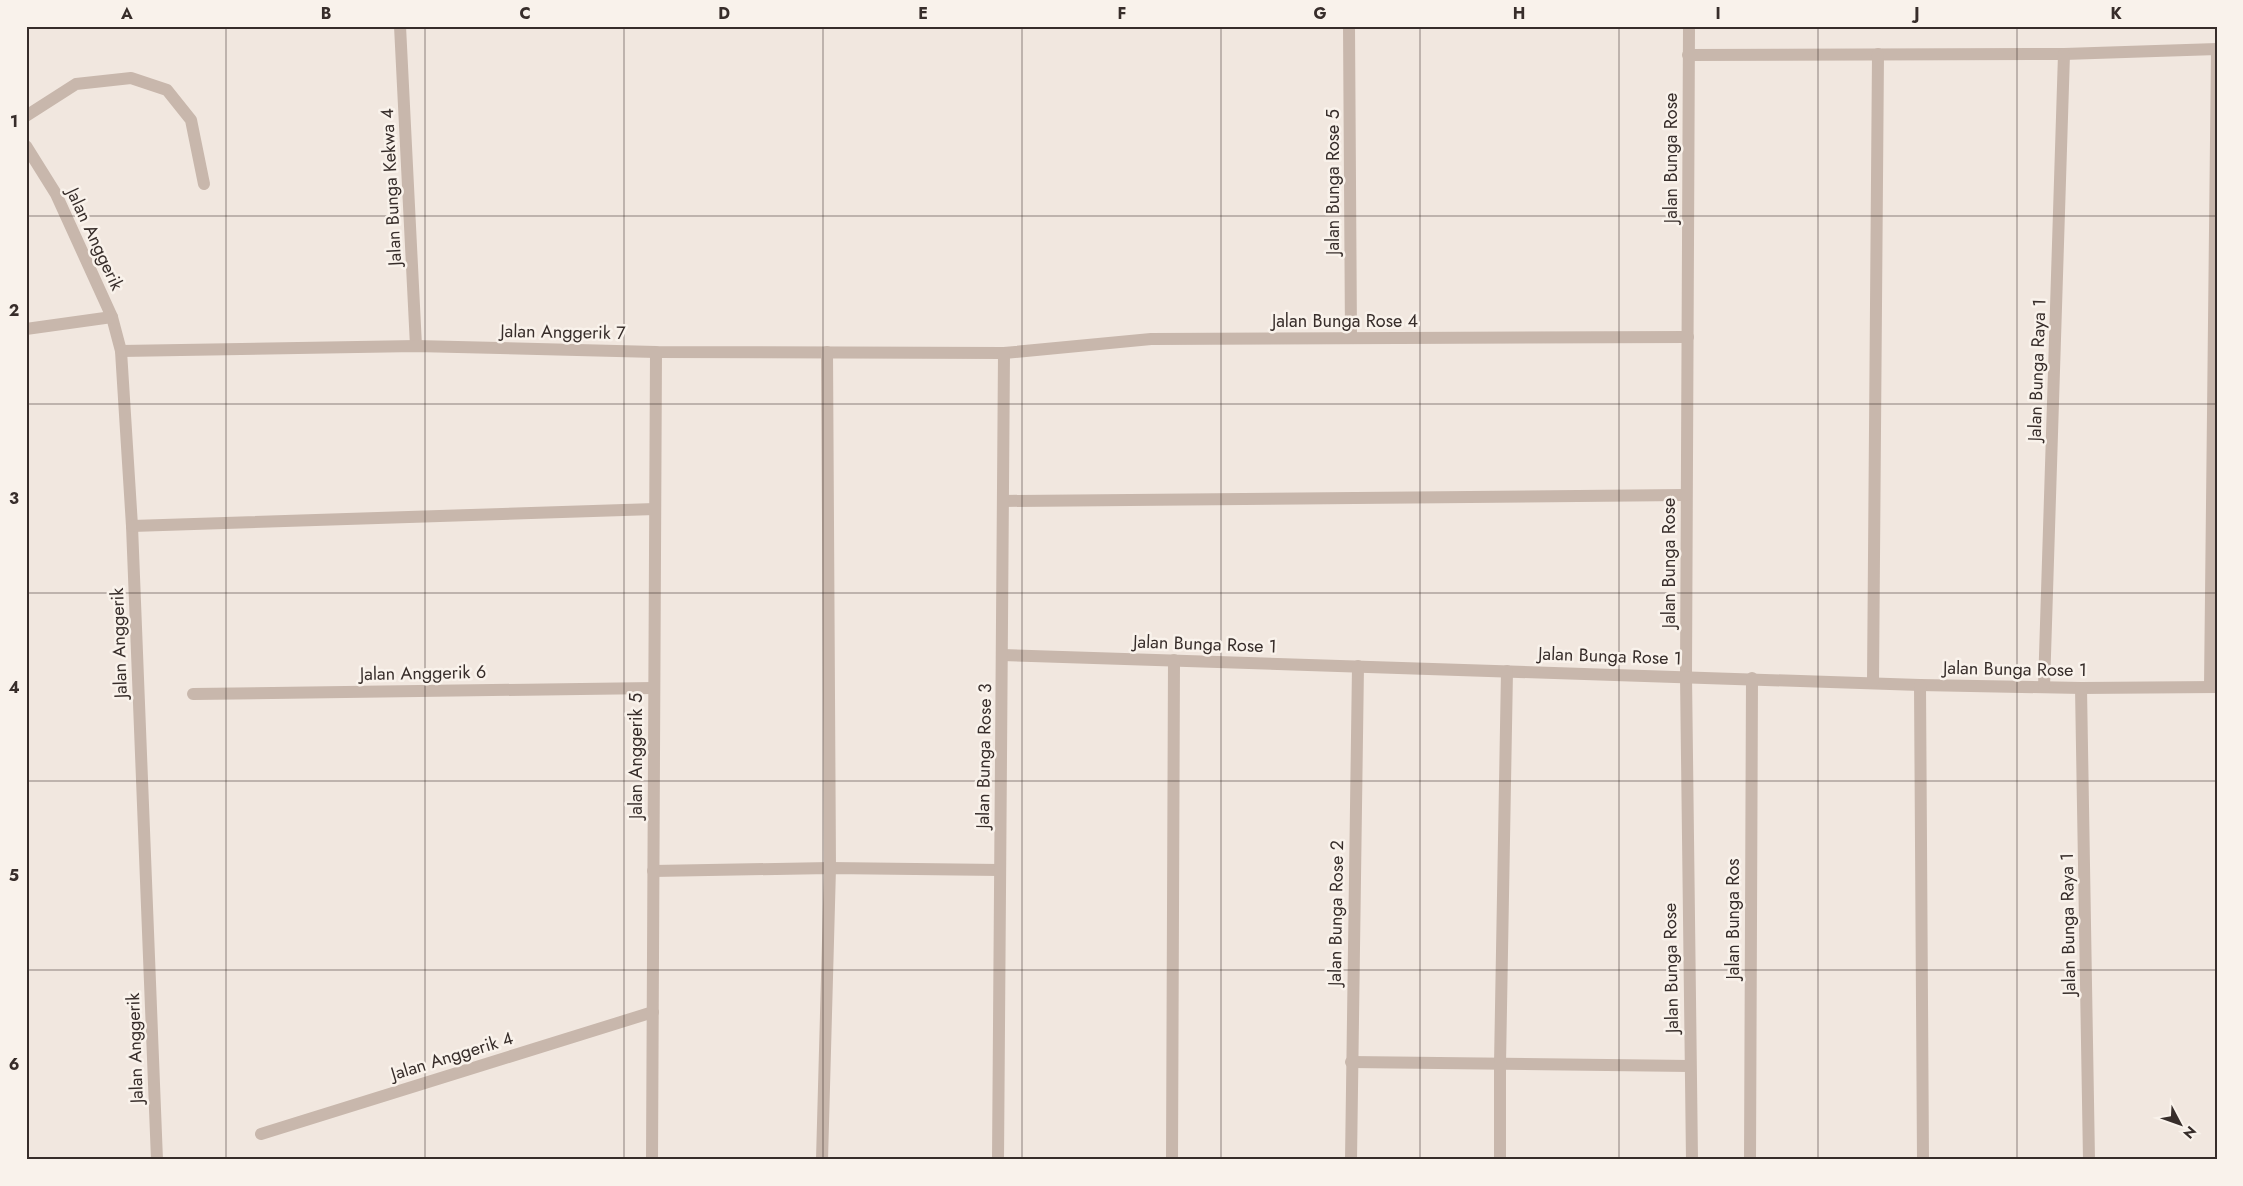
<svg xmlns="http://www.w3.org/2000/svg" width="2243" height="1186" viewBox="0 0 2243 1186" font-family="Jost,sans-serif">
	<rect width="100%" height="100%" fill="#f1e7df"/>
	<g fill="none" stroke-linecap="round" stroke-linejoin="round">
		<g stroke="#c8b7ac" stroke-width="12">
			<path d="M400,26l16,320"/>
			<path d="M1349,26l2,312"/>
			<path d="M1689,26l-3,650 6,484"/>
			<path d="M1688,55l376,-1 153,-5 -7,638"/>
			<path d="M26,116l50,-32 55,-6 36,12 24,30 13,64"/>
			<path d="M26,146l30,48 56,123 9,34 11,175 25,634"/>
			<path d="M26,329l86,-12"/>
			<path d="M121,351l295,-5 240,6 348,1 147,-14 537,-2"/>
			<path d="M1003,501l683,-6"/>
			<path d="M132,526l523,-17"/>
			<path d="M1002,655l918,30 161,3 136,-1"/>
			<path d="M1873,682l5,-628"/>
			<path d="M1920,685l3,475"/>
			<path d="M2044,687l20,-633"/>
			<path d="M2081,688l8,472"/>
			<path d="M193,694l461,-6"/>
			<path d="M653,871l177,-3 170,2"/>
			<path d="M1351,1062l339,4"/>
			<path d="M261,1134l392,-122"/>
			<path d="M652,1160l4,-808"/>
			<path d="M822,1160l8,-292 -3,-516"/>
			<path d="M998,1160l6,-807"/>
			<path d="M1172,1160l2,-500"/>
			<path d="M1351,1160l7,-494"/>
			<path d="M1500,1160v-96l7,-393"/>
			<path d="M1750,1160l2,-482"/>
		</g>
	</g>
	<path fill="none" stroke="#372d2a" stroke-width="1" stroke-opacity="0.55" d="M226,26v1134M425,26v1134M624,26v1134M823,26v1134M1022,26v1134M1221,26v1134M1420,26v1134M1619,26v1134M1818,26v1134M2017,26v1134M26,216h2191M26,404h2191M26,593h2191M26,781h2191M26,970h2191"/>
	<g text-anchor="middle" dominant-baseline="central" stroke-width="5" stroke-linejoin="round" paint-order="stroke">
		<g font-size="18" fill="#372d2a" stroke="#f9f2eb">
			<text transform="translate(1671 158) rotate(-90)">Jalan Bunga Rose</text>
			<text transform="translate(1333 182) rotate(-90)">Jalan Bunga Rose 5</text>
			<text transform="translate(391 187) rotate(-93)">Jalan Bunga Kekwa 4</text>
			<text transform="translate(95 239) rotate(65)">Jalan Anggerik</text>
			<text x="1345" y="321">Jalan Bunga Rose 4</text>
			<text transform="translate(563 332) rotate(1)">Jalan Anggerik 7</text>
			<text transform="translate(2037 370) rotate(-88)">Jalan Bunga Raya 1</text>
			<text transform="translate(1669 563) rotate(-90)">Jalan Bunga Rose</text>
			<text transform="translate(119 643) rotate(-92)">Jalan Anggerik</text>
			<text transform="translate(1205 644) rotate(2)">Jalan Bunga Rose 1</text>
			<text transform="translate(1610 656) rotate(2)">Jalan Bunga Rose 1</text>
			<text transform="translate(2015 669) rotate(1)">Jalan Bunga Rose 1</text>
			<text transform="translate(423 673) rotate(-1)">Jalan Anggerik 6</text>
			<text transform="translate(636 756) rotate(-90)">Jalan Anggerik 5</text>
			<text transform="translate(984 756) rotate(-89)">Jalan Bunga Rose 3</text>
			<text transform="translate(1336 913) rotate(-89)">Jalan Bunga Rose 2</text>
			<text transform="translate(1733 919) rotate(-90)">Jalan Bunga Ros</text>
			<text transform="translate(2068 924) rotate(-91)">Jalan Bunga Raya 1</text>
			<text transform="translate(1671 968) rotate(-91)">Jalan Bunga Rose</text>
			<text transform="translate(135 1048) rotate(-92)">Jalan Anggerik</text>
			<text transform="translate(452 1056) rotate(-17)">Jalan Anggerik 4</text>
		</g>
	</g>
	<rect width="2243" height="1186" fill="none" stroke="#f9f2eb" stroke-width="55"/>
	<g transform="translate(2180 1124) rotate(131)" stroke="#f9f2eb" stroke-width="4" paint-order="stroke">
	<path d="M0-4L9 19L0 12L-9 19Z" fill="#372d2a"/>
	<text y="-8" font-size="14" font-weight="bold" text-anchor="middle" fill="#372d2a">N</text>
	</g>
	<rect x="28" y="28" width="2188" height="1130" fill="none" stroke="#372d2a" stroke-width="2"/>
	<g font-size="16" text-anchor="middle" font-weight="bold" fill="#372d2a">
		<text x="127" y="19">A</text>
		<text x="326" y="19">B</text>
		<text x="525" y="19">C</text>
		<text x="724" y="19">D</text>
		<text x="923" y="19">E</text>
		<text x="1122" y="19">F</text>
		<text x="1320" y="19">G</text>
		<text x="1519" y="19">H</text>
		<text x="1718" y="19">I</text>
		<text x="1917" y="19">J</text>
		<text x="2116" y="19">K</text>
		<text x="14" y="127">1</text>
		<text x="14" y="316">2</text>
		<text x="14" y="504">3</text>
		<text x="14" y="693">4</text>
		<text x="14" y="881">5</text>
		<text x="14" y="1070">6</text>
	</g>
</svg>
